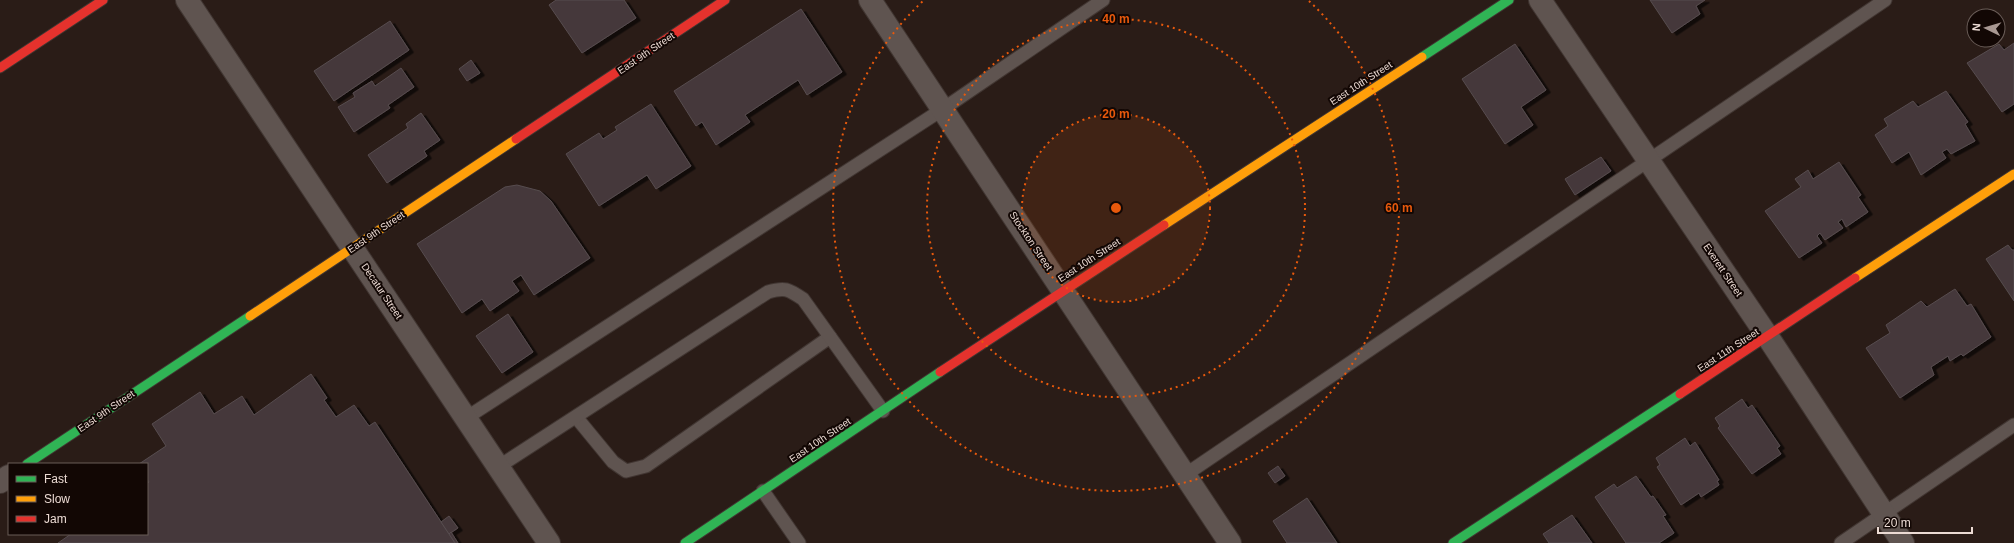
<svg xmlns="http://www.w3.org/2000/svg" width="2014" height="543" viewBox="0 0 2014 543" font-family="Arial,sans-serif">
	<defs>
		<filter id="shadow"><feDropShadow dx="4.5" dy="2.5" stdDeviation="0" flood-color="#0009"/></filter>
	</defs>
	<rect width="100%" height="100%" fill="#2a1c17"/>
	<g fill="#44393a" stroke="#574c4f" filter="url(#shadow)">
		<path d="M556,0h68l12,18 -54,35 -33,-48z"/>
		<path d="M1650,0h55l-9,6 4,8 -28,19z"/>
		<path d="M801,9l41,63 -35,23 -9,-15 -53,35 5,7 -34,23 -14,-23 -6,4 -22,-35z"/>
		<path d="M390,21l19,29 -75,51 -20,-30z"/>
		<path d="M2014,43v61l-12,8 -35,-49 32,-19 5,6z"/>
		<path d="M1515,44l31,46 -25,17 12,18 -28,19 -43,-65z"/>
		<path d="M471,60l9,13 -13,8 -8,-12z"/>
		<path d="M401,68l13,19 -26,18 2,3 -36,24 -16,-25 17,-10 -2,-4 19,-12 3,5z"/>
		<path d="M1946,91l22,31 -3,2 10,17 -24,13 -4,-5 -5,3 4,6 -25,17 -12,-23 -17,11 -17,-28 13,-9 -4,-7 29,-18 5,6z"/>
		<path d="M651,104l40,62 -35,23 -9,-14 -48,31 -33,-52 33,-21 4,6 14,-9 -2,-3z"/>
		<path d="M421,113l19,27 -16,11 3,5 -40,27 -19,-28 40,-27 -2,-4z"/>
		<path d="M1601,157l10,14 -36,24 -10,-16z"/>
		<path d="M1839,162l22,33 -3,2 10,15 -22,15 -4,-8 -4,3 5,6 -18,12 -5,-7 -3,3 5,7 -23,15 -34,-47 36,-24 -6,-8 13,-9 5,9z"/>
		<path d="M517,185l23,6 11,10 39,57 -56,37 -13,-20 -9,6 7,10 -29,20 -8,-12 -20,14 -45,-69 88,-57z"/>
		<path d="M2008,245l4,5h2v51l-28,-42z"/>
		<path d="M1955,289l12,17 4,-2 20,33 -28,19 -2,-2 -11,7 -2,-5 -17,11 3,8 -34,23 -34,-50 24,-15 -4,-8 35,-24 6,6z"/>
		<path d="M508,314l25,38 -31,21 -26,-37z"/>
		<path d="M311,374l16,24 -3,2 12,17 18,-12 15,21 6,-4 80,121h-397l13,-9h76v-50l2,-2 -2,-3v-15h-8l27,-18 -14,-22 48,-32 14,22 28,-18 12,19z"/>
		<path d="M1742,399l6,9 4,-3 28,41 -3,2 4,6 -29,20 -34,-46 2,-2 -5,-8z"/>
		<path d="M1685,438l5,8 5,-4 24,38 -2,1 2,4 -18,12 -2,-4 -18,12 -24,-38 3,-2 -4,-7z"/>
		<path d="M1278,466l7,10 -10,7 -7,-10z"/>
		<path d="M1636,476l15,21 2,-1 13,19 -3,1 11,17 -15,10h-33l-31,-46 19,-13 3,4z"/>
		<path d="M1307,498l30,45h-50l-14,-22z"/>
		<path d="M1572,515l20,28h-43l-6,-9z"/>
		<path d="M449,516l9,12 -9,6 -8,-12z"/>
		<path d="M451,532l7,11h-3l-6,-9z"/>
	</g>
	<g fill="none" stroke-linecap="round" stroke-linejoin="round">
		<defs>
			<g id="lane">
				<path d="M576,417l37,45 13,9 20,-5 184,-129"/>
				<path d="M466,418l477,-309 160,-109"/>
				<path d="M498,467l270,-175c17,-5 20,-3 35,7l80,112"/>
				<path d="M1185,475l700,-475"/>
				<path d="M763,491l36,52"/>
				<path d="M1841,543l173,-118"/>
			</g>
			<g id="street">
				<path d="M187,0l362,543"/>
				<path d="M870,0l360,543"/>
				<path d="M1540,0l228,337 135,206"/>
				<path d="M0,482l9,-6"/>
			</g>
			<g id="fast">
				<path d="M1422,57l87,-57"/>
				<path d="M27,464l223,-148"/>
				<path d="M685,543l255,-171"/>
				<path d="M1453,543l227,-149"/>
			</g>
			<g id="slow">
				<path d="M1164,225l258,-168"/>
				<path d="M1855,278l159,-104"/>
				<path d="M250,316l266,-177"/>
			</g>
			<g id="jam">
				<path d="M0,68l103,-68"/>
				<path d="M516,139l209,-139"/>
				<path d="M940,372l224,-147"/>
				<path d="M1680,394l175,-116"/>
			</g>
		</defs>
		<use href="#lane" stroke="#413632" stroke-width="15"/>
		<use href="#street" stroke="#413632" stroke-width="24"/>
		<use href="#fast" stroke="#413632" stroke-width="11"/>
		<use href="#slow" stroke="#413632" stroke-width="11"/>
		<use href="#jam" stroke="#413632" stroke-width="11"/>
		<use href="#lane" stroke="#5f5450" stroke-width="13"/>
		<use href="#street" stroke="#5f5450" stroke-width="22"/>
		<use href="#fast" stroke="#30b455" stroke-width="9"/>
		<use href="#slow" stroke="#ff9f0a" stroke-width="9"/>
		<use href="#jam" stroke="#e5322d" stroke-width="9"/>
	</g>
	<circle cx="1116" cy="208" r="94" fill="#e8590c" fill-opacity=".12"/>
	<g fill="none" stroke="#e8590c" stroke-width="2" stroke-dasharray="2 4">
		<circle cx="1116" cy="208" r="94"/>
		<circle cx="1116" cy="208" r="189"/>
		<path d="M1309 1A283 283 0 1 1 923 1"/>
	</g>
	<g text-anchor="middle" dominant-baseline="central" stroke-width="4" stroke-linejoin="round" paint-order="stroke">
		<g font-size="10" fill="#ecdbd4" stroke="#120704">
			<text transform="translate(646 53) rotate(-34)">East 9th Street</text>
			<text transform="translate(1361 83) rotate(-33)">East 10th Street</text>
			<text transform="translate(376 232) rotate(-34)">East 9th Street</text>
			<text transform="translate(1031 241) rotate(56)">Stockton Street</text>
			<text transform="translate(1089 260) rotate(-33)">East 10th Street</text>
			<text transform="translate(1723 270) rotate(56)">Everett Street</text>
			<text transform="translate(382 291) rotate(56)">Decatur Street</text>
			<text transform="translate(1728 350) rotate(-33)">East 11th Street</text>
			<text transform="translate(106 411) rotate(-34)">East 9th Street</text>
			<text transform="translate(820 440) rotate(-34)">East 10th Street</text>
		</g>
	</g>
	<circle cx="1116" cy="208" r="6" fill="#e8590c" stroke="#120704" stroke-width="2"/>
	<g font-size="12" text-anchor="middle" font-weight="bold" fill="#e8590c" stroke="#120704" stroke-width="4" stroke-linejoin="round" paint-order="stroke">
		<text x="1116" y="23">40 m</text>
		<text x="1116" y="118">20 m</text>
		<text x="1399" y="212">60 m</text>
	</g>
	<rect x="8" y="463" width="140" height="72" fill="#120704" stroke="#695c57"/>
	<rect x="16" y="476" width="20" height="6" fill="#30b455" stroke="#695c57"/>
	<text x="44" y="483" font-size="12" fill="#ecdbd4">Fast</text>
	<rect x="16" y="496" width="20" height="6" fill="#ff9f0a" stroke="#695c57"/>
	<text x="44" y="503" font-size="12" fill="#ecdbd4">Slow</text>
	<rect x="16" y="516" width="20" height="6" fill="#e5322d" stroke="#695c57"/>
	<text x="44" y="523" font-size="12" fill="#ecdbd4">Jam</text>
	<g transform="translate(1986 28) rotate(275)"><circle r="19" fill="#120704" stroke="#695c57"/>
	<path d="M0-3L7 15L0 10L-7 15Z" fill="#a89892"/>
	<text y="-6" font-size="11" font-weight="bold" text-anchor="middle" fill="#ecdbd4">N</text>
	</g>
	<path d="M1878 527v6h94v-6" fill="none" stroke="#ecdbd4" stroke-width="2"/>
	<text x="1884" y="527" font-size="12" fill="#ecdbd4" stroke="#120704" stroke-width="3" paint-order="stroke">20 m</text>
</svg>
